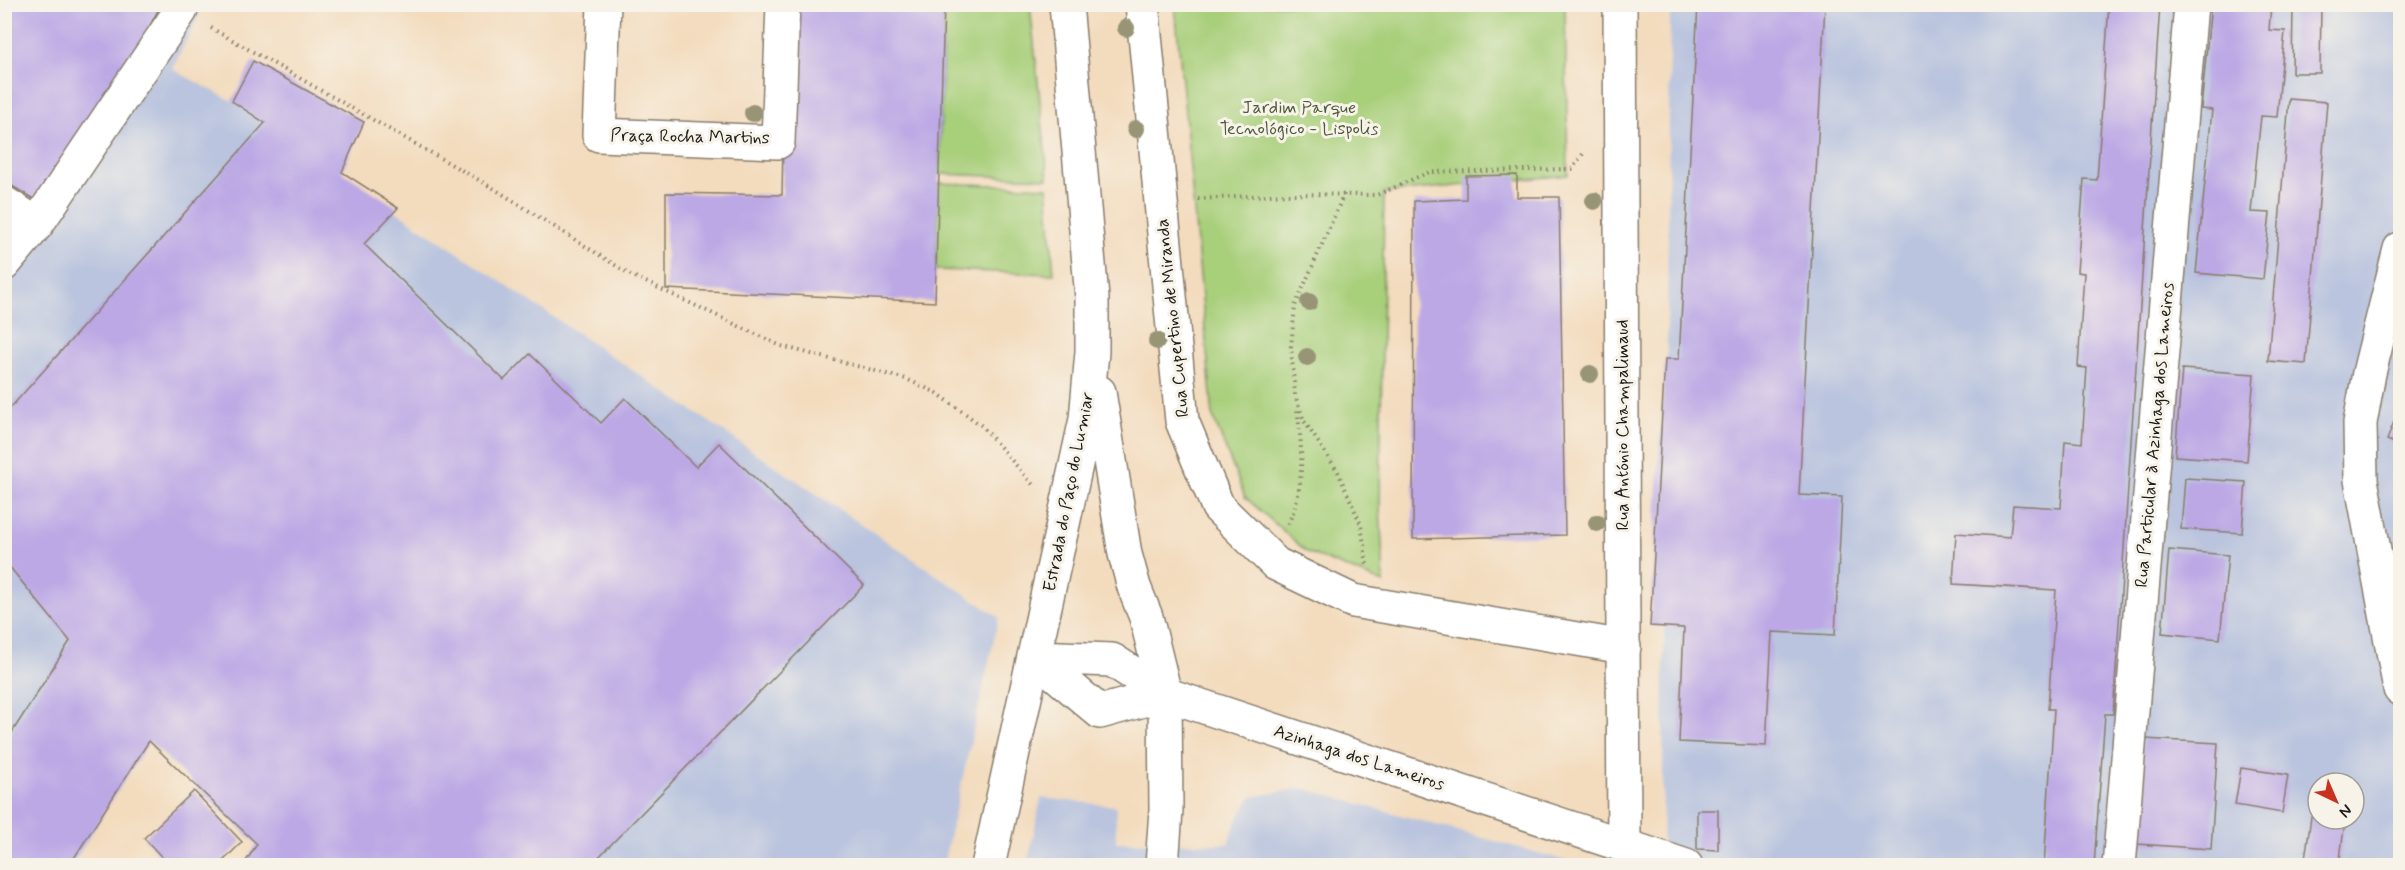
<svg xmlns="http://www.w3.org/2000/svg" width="2405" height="870" viewBox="0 0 2405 870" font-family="Mynerve,sans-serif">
	<rect width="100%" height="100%" fill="#f7f3e8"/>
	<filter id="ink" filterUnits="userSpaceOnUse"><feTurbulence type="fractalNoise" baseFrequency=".0167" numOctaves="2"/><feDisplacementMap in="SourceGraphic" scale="12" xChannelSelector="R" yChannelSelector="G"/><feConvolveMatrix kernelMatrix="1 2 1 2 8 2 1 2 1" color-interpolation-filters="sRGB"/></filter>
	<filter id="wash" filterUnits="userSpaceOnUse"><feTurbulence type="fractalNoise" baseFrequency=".008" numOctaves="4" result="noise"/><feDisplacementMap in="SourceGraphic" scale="24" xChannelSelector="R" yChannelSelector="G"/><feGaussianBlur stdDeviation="1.35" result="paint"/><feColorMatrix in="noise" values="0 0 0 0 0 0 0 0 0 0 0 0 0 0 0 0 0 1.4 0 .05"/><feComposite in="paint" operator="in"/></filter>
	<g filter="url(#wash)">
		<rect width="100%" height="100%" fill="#f3dbbd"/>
		<g fill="#bac4de" fill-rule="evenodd">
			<path d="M5,5h199l-32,64 60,32 33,22 734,494 -56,248h-699l13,-21 -108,-103 -77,124 -67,1z"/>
			<path d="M1670,5h730v860l-738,1zM2318,783h36v36h-36z"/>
			<path d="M1302,788l279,77 -554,1 14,-68 75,8v36l112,2 10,-26 13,-21z"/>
		</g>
		<g fill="#a8cf7a" stroke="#62764b" stroke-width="1.5">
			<path d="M944,5h86l18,173 -109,-4z"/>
			<path d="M1175,5h390l3,170 -184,18 -4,314 4,76 -77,-31 -62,-55 -32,-80z"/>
			<path d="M938,183l109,4 7,87 -118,-4z"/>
		</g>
		<g id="blocks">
			<g fill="#bba8e5">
				<path d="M4,4h144l10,6 -24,46 -99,144 -31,-19z"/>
				<path d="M1698,4h127l-26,491 43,2 -7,138 -63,-3 -6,114 -87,-4 5,-114 -34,-2 15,-267h14z"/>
				<path d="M2109,4h51l-47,710h-8l-11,152h-50l10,-157h-6l8,-119 -103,-6 3,-51 54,4 3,-32 48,3 4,-67 17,2 5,-75 -9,-1 6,-94 -7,-1 7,-93 13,1z"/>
				<path d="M2211,4h60l-2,26 16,1 -8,86 -16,-1 -10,96 19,1 -7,66 -67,-6 16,-163 -11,-1z"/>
				<path d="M2293,4h28l-1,69h-28z"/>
				<path d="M786,5h158l-9,297 -269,-13v-96l116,2z"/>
				<path d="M253,61l111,61 -22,50 56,36 -34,36 140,136 26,-26 71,69 24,-25 71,69 23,-24 145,142 -274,281h-347l14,-22 -108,-103 -80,125h-65v-121l66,-104 -66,-81v-145l261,-292 -33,-22z"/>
				<path d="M2289,99l38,3 -21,262 -38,-3z"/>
				<path d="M1517,175v22h42l6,338 -152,4 1,-338 52,-2v-23z"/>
				<path d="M2182,369l72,5 -7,87 -72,-5z"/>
				<path d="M2400,406v39l-13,-5z"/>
				<path d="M2185,478l61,4 -4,51 -61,-4z"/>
				<path d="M2169,550l59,5 -8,84 -58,-6z"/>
				<path d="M2144,739l74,4 -7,106 -74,-5z"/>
				<path d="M2241,768l47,7 -6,38 -47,-8z"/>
				<path d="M194,791l48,51 -24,24h-48l-26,-28z"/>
				<path d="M1697,810h21v40l-21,-1z"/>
				<path d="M2311,817l34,4 -6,45h-35z"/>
			</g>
		</g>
	</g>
	<g filter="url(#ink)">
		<use href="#blocks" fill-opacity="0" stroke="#887c6c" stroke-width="1.5"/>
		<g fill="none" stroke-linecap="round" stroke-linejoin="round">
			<defs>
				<g id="minor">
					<path d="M604,4l-5,131 179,7 5,-138"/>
					<path d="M1142,4l40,417 36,86 58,57 77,37 271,46"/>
					<path d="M1620,4l4,841"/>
					<path d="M4,203l33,21"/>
					<path d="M2400,249l-31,124 -9,50 1,57 39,209"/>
					<path d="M4,264l33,-40 144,-214"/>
					<path d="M1099,392l26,162 9,33 12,30 19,77 1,116 -4,56"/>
					<path d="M1035,657l77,3 53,34 521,172"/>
					<path d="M1035,657l65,55 65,-18"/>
					<path d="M988,866l98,-447 6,-67v-54l-26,-294"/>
					<path d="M2119,866l72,-862"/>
				</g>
			</defs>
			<use href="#minor" stroke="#887c6c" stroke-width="36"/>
			<g stroke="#887c6c" stroke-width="4" stroke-dasharray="1.5 4.5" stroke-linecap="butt">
				<path d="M211,28l282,160 138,87 150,71 125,33 31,14 45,33 52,60"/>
				<path d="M1344,194l-49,112 -4,41 4,48 9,26 34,51 23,53 6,40"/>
				<path d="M1198,199l88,-5 91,1 52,-23 143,-3 11,-15"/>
				<path d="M1288,524c18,-36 14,-78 9,-116"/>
			</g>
			<use href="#minor" stroke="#fff" stroke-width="33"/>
		</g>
		<g fill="#989577">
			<circle cx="1126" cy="28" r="9"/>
			<circle cx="753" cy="113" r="9"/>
			<circle cx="1136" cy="129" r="9"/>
			<circle cx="1594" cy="201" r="9"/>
			<circle cx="1309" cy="302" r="9"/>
			<circle cx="1157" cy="341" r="9"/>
			<circle cx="1307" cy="357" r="9"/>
			<circle cx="1590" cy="374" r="9"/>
			<circle cx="1597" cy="523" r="9"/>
		</g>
	</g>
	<g text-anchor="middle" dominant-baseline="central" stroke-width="6" stroke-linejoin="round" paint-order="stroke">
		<g font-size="18" fill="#4d5b3d" stroke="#f7f3e8">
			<text x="1299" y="108">Jardim Parque<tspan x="1299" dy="21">Tecnológico - Lispolis</tspan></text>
		</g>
		<g font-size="18" fill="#1c1c1c" stroke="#f7f3e8">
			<text transform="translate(690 137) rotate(1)">Praça Rocha Martins</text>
			<text transform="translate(1173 318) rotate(-96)">Rua Cupertino de Miranda</text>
			<text transform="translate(1623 425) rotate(-90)">Rua António Champalimaud</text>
			<text transform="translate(2155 435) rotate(-85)">Rua Particular à Azinhaga dos Lameiros</text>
			<text transform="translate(1069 492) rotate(-79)">Estrada do Paço do Lumiar</text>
			<text transform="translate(1359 758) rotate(18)">Azinhaga dos Lameiros</text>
		</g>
	</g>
	<rect width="2405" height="870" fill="none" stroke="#f7f3e8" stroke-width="24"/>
	<g transform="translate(2336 801) rotate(136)"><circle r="28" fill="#f7f3e8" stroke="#9f9d96" stroke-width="1.5"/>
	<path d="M0-4.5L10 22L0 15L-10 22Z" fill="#c8321e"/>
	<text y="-9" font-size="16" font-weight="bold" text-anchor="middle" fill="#1c1c1c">N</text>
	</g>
</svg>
